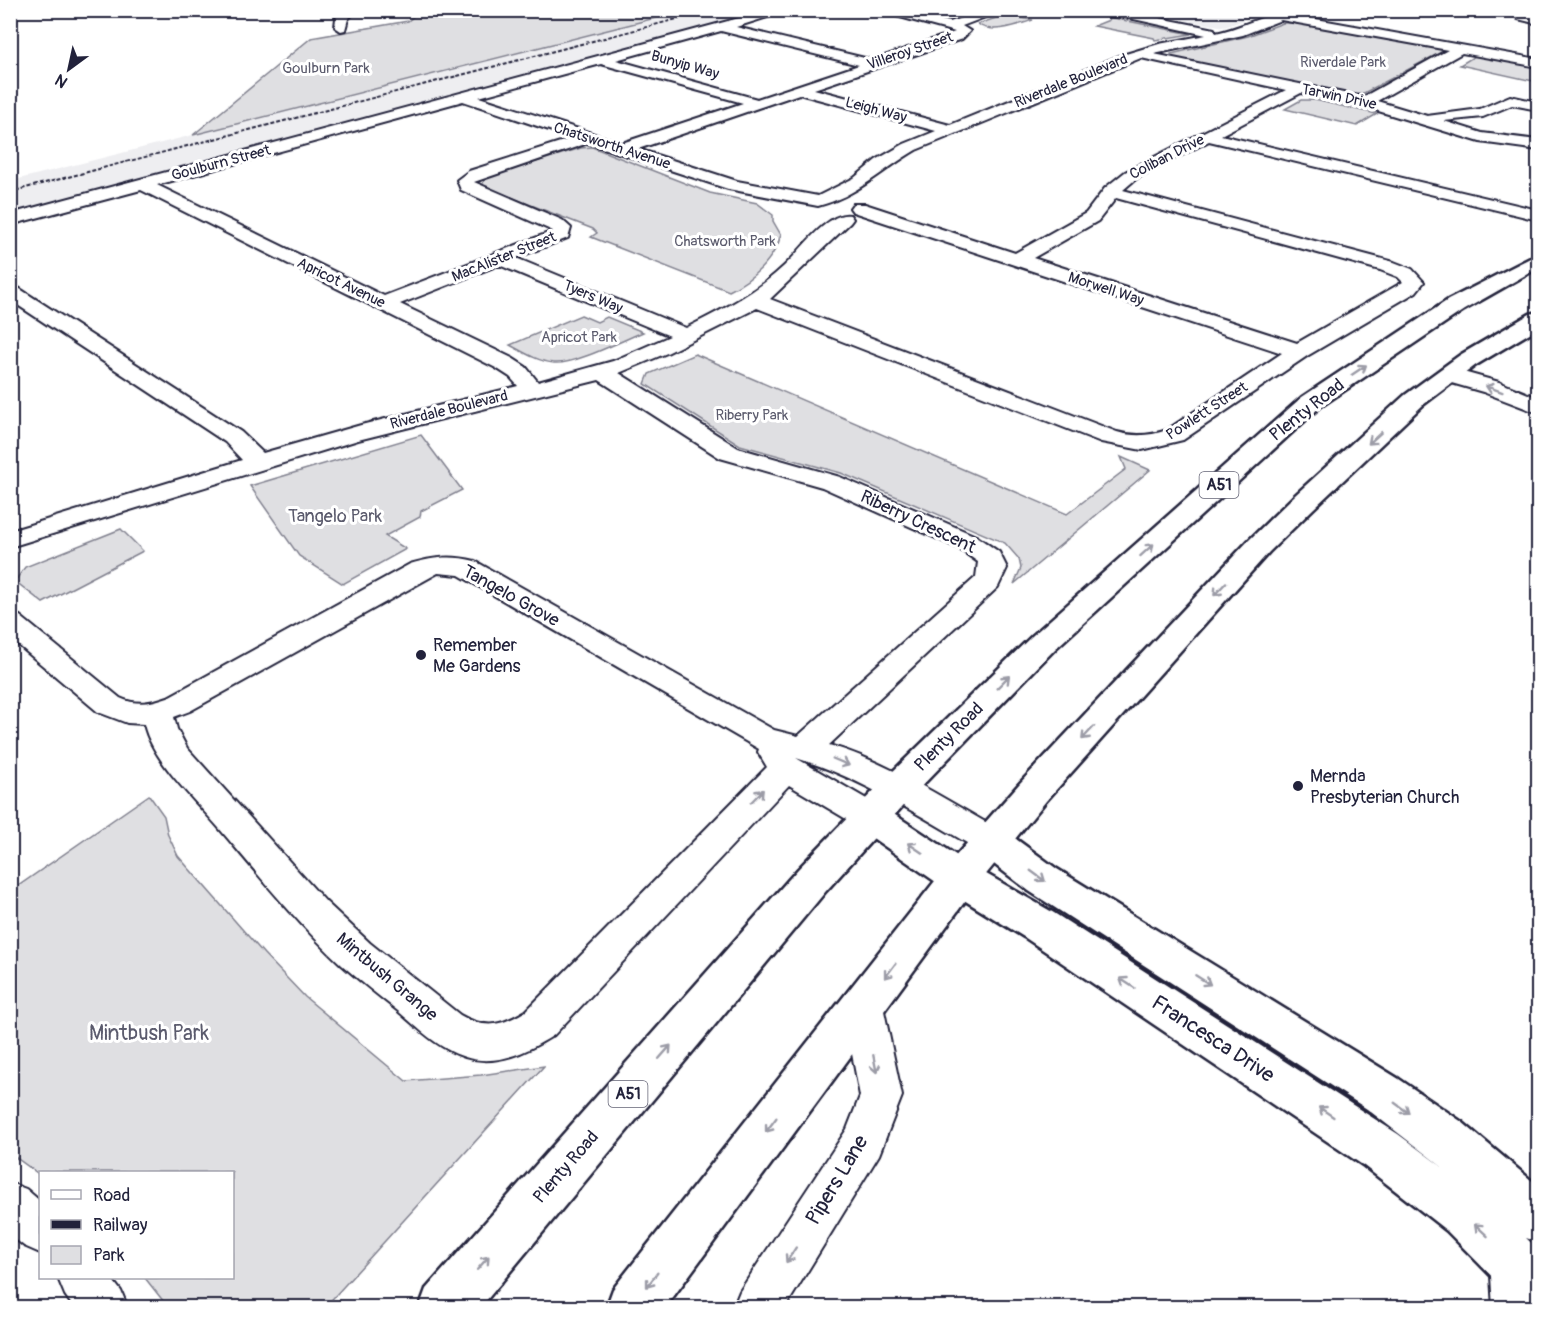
<svg xmlns="http://www.w3.org/2000/svg" width="1549" height="1318" viewBox="0 0 1549 1318" font-family="Pangolin,sans-serif">
	<rect width="100%" height="100%" fill="#fff"/>
	<filter id="ink" filterUnits="userSpaceOnUse"><feTurbulence type="fractalNoise" baseFrequency=".0167" numOctaves="2"/><feDisplacementMap in="SourceGraphic" scale="12" xChannelSelector="R" yChannelSelector="G"/><feConvolveMatrix kernelMatrix="1 2 1 2 8 2 1 2 1" color-interpolation-filters="sRGB"/></filter>
	<g filter="url(#ink)">
		<g fill="#eeeef1">
			<path d="M683,11h78l-750,205v-35z"/>
			<path d="M1132,11h136l-43,16z"/>
		</g>
		<g fill="#dfdfe2" stroke="#80808e" stroke-width="1.5">
			<path d="M420,11v-1l263,1 -490,124 118,-97 97,-17z"/>
			<path d="M1005,15l28,5c-15,5 -42,15 -55,4z"/>
			<path d="M1108,17l83,17 -36,6 -1,-2 -60,-12 15,-6z"/>
			<path d="M1283,23h19l139,25 4,2 -83,44 -15,1 -175,-37 -1,-4 77,-18z"/>
			<path d="M1478,54l60,11v17l-78,-17z"/>
			<path d="M1301,100h14l62,14 -20,12 -72,-17z"/>
			<path d="M592,147l118,46 47,10 16,12v6l8,14c-7,25 -29,45 -52,56l-138,-54 6,-4 -4,-4 -111,-43 3,-8 96,-30z"/>
			<path d="M581,315l16,7 10,-5 36,15c-20,8 -69,33 -89,31 -15,-1 -31,-11 -44,-18z"/>
			<path d="M695,354l372,160 59,-45 -5,-12 29,13 -136,114 7,-16 -2,-9 -14,-16 -164,-70 -101,-28 -95,-61 4,-10z"/>
			<path d="M421,435l41,55 -41,21 -1,6 -35,19 21,13 -63,35 -44,-28 -49,-70z"/>
			<path d="M121,529l22,22 -100,52 -28,-22 10,-14z"/>
			<path d="M149,795l15,21 4,19 10,21 86,98 41,43 101,84 75,-6 63,-9 -219,241h-157l-23,-29h87v-106h-192v3l-29,-21v-263z"/>
		</g>
		<g fill="none" stroke-linecap="round" stroke-linejoin="round">
			<defs>
				<g id="street">
					<path d="M343,10h14l-9,9 -3,11 -4,1 -6,-4 1,-9z"/>
					<path d="M769,10h21l-54,17 137,33 82,-28 -81,-22h24l52,12 35,-12h19l-42,16 8,5 -8,8 -148,50 136,36 169,-69 40,-12 47,-9 -113,-25h26l91,18 4,1 2,4c29,-6 55,-23 85,-23l-7,5 244,44v8l-76,-14 -85,48 50,15 53,-7 30,-13 28,6v8l-26,-5 -29,12 -39,4 38,12 56,7v10l-58,-8 -118,-36 -61,-13 -80,42 317,75v10l-329,-79 -72,37 -14,12 271,72 18,7 12,13 -8,10 -109,64 -124,84 -41,10 -41,-8 -344,-134 -90,45 -48,20 119,75 102,29 136,59 23,16 8,16 -9,19 -169,158c62,18 118,56 174,87l6,9 -6,9 -12,4 -12,-4c-59,-34 -117,-72 -183,-92l86,50 5,9 -5,9 -12,4 -12,-4 -69,-41 -235,250c-27,17 -57,32 -89,22 -26,-8 -47,-29 -67,-46 -19,-15 -38,-30 -56,-46 -45,-42 -84,-91 -124,-138 -24,-28 -66,-67 -74,-103l-17,-1 -29,-11 -88,-74v-25l10,3 100,82c17,8 31,5 48,-1l242,-133c23,-7 42,-9 65,-3l299,169 24,6 178,-159 2,-15 -20,-14 -136,-61 -102,-29 -121,-78 -241,60 -348,107v-16l232,-71 -17,-18 -215,-142v-15l7,2 224,145 22,21 98,-28 157,-39 -8,-9 -14,-9 -355,-178 -131,35v-11zM1281,20l167,30 -85,47 -209,-43 89,-19zM721,31l4,1 134,33 -102,34 -141,-39zM1141,58l145,32 -161,82 -20,16 -19,25 -71,40 -150,-49h-12l-3,4 3,4 429,141 -115,77c-17,6 -33,7 -50,2l-347,-133 80,-76 3,-4 -3,-4c-19,-4 -45,29 -57,42 -31,33 -67,51 -107,71l-170,-70 52,-20 3,-10 -9,-8 -88,-38 114,-39 140,46 90,17c38,-9 65,-37 98,-56zM601,64l142,39 -121,40 -143,-46zM799,94l137,37 -32,13 -28,16 -22,18 -36,18 -81,-15 -99,-32zM463,101l110,37 -104,33 -12,9 4,10 92,41 -169,65 -227,-111zM1116,198l264,72 18,7 5,5 -106,61 -264,-85 65,-37zM499,265l171,71 -57,25 -75,21 -12,-15 -14,-9 -112,-54zM438,573l21,2 300,174 -1,3 9,15 -241,244c-25,15 -40,19 -66,4l-90,-72 -44,-41 -139,-154 -10,-19 -3,-12 16,-6z"/>
					<path d="M1517,10h14l-4,4 11,3v7l-20,-5 -3,-6z"/>
					<path d="M1449,368l50,14 39,16v15l-55,-21 -42,-12 -3,-5 3,-5z"/>
					<path d="M863,989l14,5 6,12 19,90 -23,59 -94,153h-52l7,-17 107,-162 13,-33 -17,-90 6,-12z"/>
					<path d="M10,1183l16,6 14,12v52l-16,-7 -14,-11z"/>
					<path d="M1513,1237l17,6 6,17 2,48h-45l-3,-48 6,-17z"/>
					<path d="M58,1278h53l10,13 7,17h-54l-9,-13z"/>
				</g>
				<path id="secondary" d="M870,803l13,4 91,60 80,46 344,221 47,35 -78,-60 -338,-218 -52,-40 -5,-10 5,-10 14,-5 14,5 52,38 342,210 63,43 76,64v56l-12,-4 12,11v59h-9l-10,-4 -72,-73 -83,-65 -340,-229 -78,-48 -89,-62 -6,-10 6,-10z"/>
				<g id="highway">
					<path d="M1538,254v14l-74,42 -144,97 -265,242 -145,149 -84,93 -346,417h-61l7,-19 372,-420 86,-89 149,-145 269,-238 146,-97z"/>
					<path d="M1538,312v16l-62,37 -53,40 -109,103 -45,44 -223,249 -72,88 -309,419h-59l7,-19 333,-422 74,-84 229,-243 45,-44 111,-101 55,-40 70,-41z"/>
				</g>
			</defs>
			<use href="#street" stroke="#22223b" stroke-width="4"/>
			<use href="#secondary" stroke="#22223b" stroke-width="5"/>
			<use href="#highway" stroke="#22223b" stroke-width="5"/>
			<use href="#street" fill="#fff" fill-rule="evenodd"/>
			<use href="#secondary" fill="#fff" fill-rule="evenodd"/>
			<use href="#highway" fill="#fff" fill-rule="evenodd"/>
			<path stroke="#22223b" stroke-width="2" stroke-dasharray="4 2" stroke-linecap="butt" d="M10,192l702,-182"/>
		</g>
		<defs><path id="oneway-shaft" d="M-6 0H5M1.5-3L5.5 0L1.5 3" fill="none" stroke-width="1.6" stroke-linecap="round" stroke-linejoin="round" transform="scale(1.5)"/></defs>
		<g stroke="#9c9ca7">
			<use href="#oneway-shaft" transform="translate(1359 370) rotate(-34)"/>
			<use href="#oneway-shaft" transform="translate(1494 389) rotate(-160)"/>
			<use href="#oneway-shaft" transform="translate(1375 438) rotate(138)"/>
			<use href="#oneway-shaft" transform="translate(1147 550) rotate(-42)"/>
			<use href="#oneway-shaft" transform="translate(1220 589) rotate(133)"/>
			<use href="#oneway-shaft" transform="translate(1003 682) rotate(-45)"/>
			<use href="#oneway-shaft" transform="translate(1088 733) rotate(133)"/>
			<use href="#oneway-shaft" transform="translate(841 762) rotate(23)"/>
			<use href="#oneway-shaft" transform="translate(757 796) rotate(-46)"/>
			<use href="#oneway-shaft" transform="translate(915 848) rotate(-146)"/>
			<use href="#oneway-shaft" transform="translate(1038 876) rotate(36)"/>
			<use href="#oneway-shaft" transform="translate(890 971) rotate(127)"/>
			<use href="#oneway-shaft" transform="translate(1203 980) rotate(32)"/>
			<use href="#oneway-shaft" transform="translate(1127 983) rotate(-147)"/>
			<use href="#oneway-shaft" transform="translate(665 1052) rotate(-49)"/>
			<use href="#oneway-shaft" transform="translate(875 1064) rotate(79)"/>
			<use href="#oneway-shaft" transform="translate(1402 1108) rotate(36)"/>
			<use href="#oneway-shaft" transform="translate(1326 1112) rotate(-146)"/>
			<use href="#oneway-shaft" transform="translate(771 1125) rotate(127)"/>
			<use href="#oneway-shaft" transform="translate(1481 1230) rotate(-137)"/>
			<use href="#oneway-shaft" transform="translate(791 1255) rotate(123)"/>
			<use href="#oneway-shaft" transform="translate(483 1263) rotate(-49)"/>
			<use href="#oneway-shaft" transform="translate(652 1280) rotate(127)"/>
		</g>
	</g>
	<g fill="#22223b" stroke="#fff" stroke-width="2">
		<circle cx="421" cy="655" r="6"/>
		<circle cx="1298" cy="786" r="6"/>
	</g>
	<g text-anchor="middle" dominant-baseline="central" stroke-width="6" stroke-linejoin="round" paint-order="stroke">
		<g font-size="15" fill="#22223b" stroke="#fff">
			<text transform="translate(910 51) rotate(-19)">Villeroy Street</text>
			<text transform="translate(685 65) rotate(16)">Bunyip Way</text>
			<text transform="translate(1071 81) rotate(-22)">Riverdale Boulevard</text>
			<text transform="translate(1339 97) rotate(12)">Tarwin Drive</text>
			<text transform="translate(876 110) rotate(15)">Leigh Way</text>
			<text transform="translate(612 146) rotate(18)">Chatsworth Avenue</text>
			<text transform="translate(1167 157) rotate(-27)">Coliban Drive</text>
			<text transform="translate(221 163) rotate(-15)">Goulburn Street</text>
			<text transform="translate(504 257) rotate(-22)">MacAlister Street</text>
			<text transform="translate(341 283) rotate(26)">Apricot Avenue</text>
			<text transform="translate(1106 289) rotate(18)">Morwell Way</text>
			<text transform="translate(593 297) rotate(23)">Tyers Way</text>
			<text transform="translate(449 410) rotate(-14)">Riverdale Boulevard</text>
			<text transform="translate(1207 411) rotate(-33)">Powlett Street</text>
		</g>
		<g font-size="15" fill="#5b5b6d" stroke="#fff">
			<text x="1343" y="62">Riverdale Park</text>
			<text x="326" y="68">Goulburn Park</text>
			<text x="725" y="241">Chatsworth Park</text>
			<text x="579" y="337">Apricot Park</text>
			<text x="752" y="415">Riberry Park</text>
		</g>
		<g fill="#fff" stroke="#646476" stroke-width="1.5">
			<rect x="1199.5" y="472" width="39" height="26" rx="4.5"/>
			<rect x="608.5" y="1081" width="39" height="26" rx="4.5"/>
		</g>
		<g font-size="16" font-weight="bold" fill="#22223b">
			<text x="1219" y="485">A51</text>
			<text x="628" y="1094">A51</text>
		</g>
		<g font-size="18" fill="#22223b" stroke="#fff">
			<text transform="translate(1307 410) rotate(-38)">Plenty Road</text>
			<text transform="translate(918 522) rotate(25)">Riberry Crescent</text>
			<text transform="translate(511 596) rotate(29)">Tangelo Grove</text>
			<text transform="translate(949 737) rotate(-45)">Plenty Road</text>
			<text transform="translate(387 977) rotate(40)">Mintbush Grange</text>
			<text transform="translate(566 1167) rotate(-49)">Plenty Road</text>
		</g>
		<g font-size="18" fill="#5b5b6d" stroke="#fff">
			<text x="335" y="516">Tangelo Park</text>
		</g>
		<g font-size="18" fill="#22223b" stroke="#fff" text-anchor="start">
			<text x="433" y="645">Remember<tspan x="433" dy="21">Me Gardens</tspan></text>
			<text x="1310" y="776">Mernda<tspan x="1310" dy="21">Presbyterian Church</tspan></text>
		</g>
		<g font-size="21" fill="#5b5b6d" stroke="#fff">
			<text x="149" y="1033">Mintbush Park</text>
		</g>
		<g font-size="21" fill="#22223b" stroke="#fff">
			<text transform="translate(1213 1039) rotate(33)">Francesca Drive</text>
			<text transform="translate(837 1180) rotate(-59)">Pipers Lane</text>
		</g>
	</g>
	<rect width="1549" height="1318" fill="none" stroke="#fff" stroke-width="36"/>
	<rect x="18" y="18" width="1513" height="1282" fill="none" stroke="#22223b" stroke-width="2" filter="url(#ink)"/>
	<rect x="39" y="1171" width="195" height="108" fill="#ffffff" stroke="#a7a7b1" stroke-width="1.5"/>
	<rect x="51" y="1190" width="30" height="9" fill="#ffffff" stroke="#a7a7b1" stroke-width="1.5"/>
	<text x="93" y="1201" font-size="18" fill="#22223b">Road</text>
	<rect x="51" y="1220" width="30" height="9" fill="#22223b" stroke="#a7a7b1" stroke-width="1.5"/>
	<text x="93" y="1231" font-size="18" fill="#22223b">Railway</text>
	<rect x="51" y="1246" width="30" height="18" fill="#dfdfe2" stroke="#a7a7b1" stroke-width="1.5"/>
	<text x="93" y="1261" font-size="18" fill="#22223b">Park</text>
	<g transform="translate(69 69) rotate(213)" stroke="#ffffff" stroke-width="4.5" paint-order="stroke">
	<path d="M0-4.5L10 22L0 15L-10 22Z" fill="#22223b"/>
	<text y="-9" font-size="16" font-weight="bold" text-anchor="middle" fill="#22223b">N</text>
	</g>
</svg>
